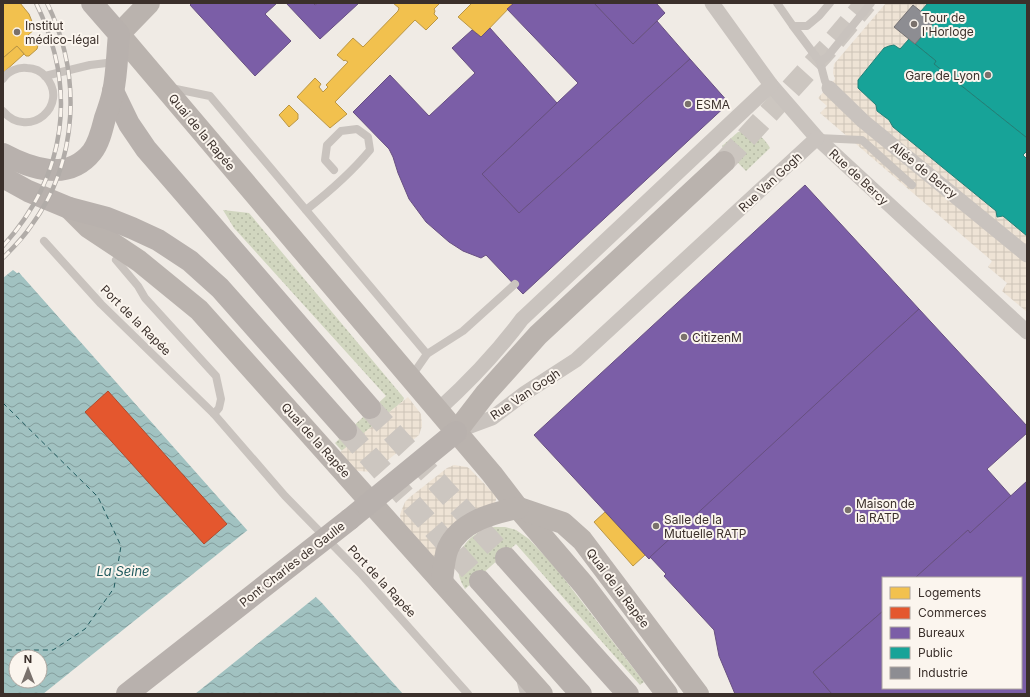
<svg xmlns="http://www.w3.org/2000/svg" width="1030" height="697" viewBox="0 0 1030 697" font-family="Inter,sans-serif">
	<defs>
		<pattern id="grass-dots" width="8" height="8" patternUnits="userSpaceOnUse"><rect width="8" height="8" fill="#d1d6bf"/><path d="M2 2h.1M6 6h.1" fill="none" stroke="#b4b8a4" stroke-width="1.8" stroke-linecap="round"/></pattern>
		<pattern id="plaza-grid" width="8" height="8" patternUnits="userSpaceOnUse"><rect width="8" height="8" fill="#eee3d5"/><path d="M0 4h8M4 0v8" fill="none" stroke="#cdc3b7"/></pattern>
		<pattern id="water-waves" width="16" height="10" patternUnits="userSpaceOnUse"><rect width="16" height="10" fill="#a1c2c1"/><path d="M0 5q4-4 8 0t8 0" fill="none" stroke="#849e9d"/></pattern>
	</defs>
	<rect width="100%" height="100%" fill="#f0ebe5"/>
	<g fill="url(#grass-dots)">
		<path d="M748,131c11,3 16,7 22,17l-24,23 -24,-25 16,-14z"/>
		<path d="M223,210l26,3 155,185 -1,3 -61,50 -7,-8 51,-47 -152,-168z"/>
		<path d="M494,527h11l11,3 13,9 26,28 89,115 -4,3 -124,-141 -51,45c-17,-27 -2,-56 29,-62z"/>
	</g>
	<g fill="url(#plaza-grid)">
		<path d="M886,3h42l-7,8 -8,-6 -18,22 14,12 -9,10 -6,-4 -5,1 -5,2 -26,32v8l18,17 1,6 12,9 4,7 103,84 1,6 6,-1 24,20v76l-25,-21 5,-8 -19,-16 4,-6 -172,-148 7,-7 -9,-8 17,-19 -2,-6 1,-9z"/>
		<path d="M408,397l13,17 1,12 -3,9 -46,37 -16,-1 -18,-18z"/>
		<path d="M454,465l13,2 3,2 26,27v4l-1,3 -59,54h-4l-31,-36 -1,-6 2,-6 3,-7 5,-5 37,-29z"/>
	</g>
	<path fill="url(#water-waves)" fill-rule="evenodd" d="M3,257l14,16 2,-1 4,5 224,253 75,73 81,91h-400zM16,657h24v24h-24z"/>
	<g fill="#f0ebe5">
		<path d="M3,255l14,16h4l4,4 -2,2 -4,-5 -2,1 -4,-3 -10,8z"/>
		<path d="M249,529l68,67 -122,98h-152z"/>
	</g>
	<g fill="#f2c14e" stroke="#bb9644">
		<path d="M3,3h17l9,11 6,15 -7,6 10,10 -1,4 -8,7h-3l-9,-10 -14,12z"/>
		<path d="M393,3h47l-6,6 1,2 -1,3 4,4 -12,12 -11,-10 -80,82 12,12 -17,14 -33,-31 18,-19 6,6 -2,3 4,5 5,-5 -2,-2 22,-23 -3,-2 -1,1 -7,-6 16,-17 10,9 35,-36 1,-3z"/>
		<path d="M472,3h42l-33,34 -23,-20z"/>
		<path d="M17,46l7,8 -21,19v-15z"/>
		<path d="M289,105l9,9v5l-9,8 -10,-12z"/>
		<path d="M605,512l40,43 -12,11 -39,-44z"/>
	</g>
	<path fill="#e4572e" stroke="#b14b2d" d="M108,391l119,133 -23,20 -119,-132z"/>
	<g fill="#7b5ea7" stroke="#685082">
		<path d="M192,3h85l-12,11 26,27 -36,35 -65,-71z"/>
		<path d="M286,3h27l2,2 3,-2h41l-39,36z"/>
		<path d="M514,3h80l39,41 24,-23 33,38 -171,154 -37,-39 96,-91 -71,-74z"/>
		<path d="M594,3h62l9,10 -32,31z"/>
		<path d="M490,28l67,75 -75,71 37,39 171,-154 39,44 -206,191 -37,-39 -5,3 -18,-7 -14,-9 -23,-20 -17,-23 -11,-26 -5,-16 -4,-8 -36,-37 37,-37 39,41 46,-43 -23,-25 20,-18 9,7z"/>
		<path d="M805,185l114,124 -270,250 -115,-124z"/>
		<path d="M919,309l108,117v7l-40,36 24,27 -41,37 -2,-3 -53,48h-32v33l-70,61 19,22h-97l-16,-38 -5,-26 -50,-54 2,-2 -16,-17z"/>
		<path d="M1027,481v213h-195l-19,-22 70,-61v77h138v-110h-106l53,-48 2,3z"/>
	</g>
	<g fill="#17a398" stroke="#228077">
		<path d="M928,3h99v135l-93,-74 2,-3 -21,-17 19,-22 -13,-11z"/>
		<path d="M909,39l27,22 -2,3 93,74v13l-4,4 4,4v77l-24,-20 -6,1 -1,-6 -103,-84 -4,-7 -12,-9 -1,-6 -18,-17v-8l26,-32 5,-2 5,-1 6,4z"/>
	</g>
	<path fill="#8d8d92" stroke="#747173" d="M913,5l21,17 -19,22 -21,-17z"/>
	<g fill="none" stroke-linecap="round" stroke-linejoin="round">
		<path stroke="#1f5a5e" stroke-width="1" stroke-dasharray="5 4" stroke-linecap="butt" d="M3,403l95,94 23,49 -7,42 -29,41 -32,21h-50"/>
		<path stroke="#ccc6c0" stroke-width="22" stroke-dasharray="22 11" stroke-linecap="butt" d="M724,162l104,-114 38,-45"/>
		<g stroke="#ccc6c0" stroke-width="22" stroke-dasharray="22 11" stroke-linecap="butt">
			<path d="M370,408l136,150"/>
			<path d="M346,430l134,151"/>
		</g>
		<g stroke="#c9c3be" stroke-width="8">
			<path d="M777,3l16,23h14l12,-10 11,-13"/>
			<path d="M793,26l27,36 5,19 4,7"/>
			<path d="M820,62l7,-5 44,-54"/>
			<path d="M45,76l45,-11 25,-3"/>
			<path d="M3,79c5,-8 15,-12 24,-11 7,0 14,3 19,9 24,28 -17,64 -43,34"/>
			<path d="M171,88l39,8 217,258"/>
			<path d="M818,138l44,2 50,45"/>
			<path d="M306,210c23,-18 45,-37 64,-60l-2,-13 -11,-8 -16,2 -14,14 -2,15 9,10"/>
			<path d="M44,241l57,63 113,110 71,82 77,79 106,119"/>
			<path d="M116,260l22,26 7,12 71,78 5,23 -2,9 -5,6"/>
			<path d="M411,377l16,-23 36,-23 52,-47"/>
			<path d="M520,679l4,15"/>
		</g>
		<g stroke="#c9c3be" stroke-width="15">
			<path d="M712,3l59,82 46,53 210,194"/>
			<path d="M829,88l34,33 164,134"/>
			<path d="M438,410c32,-29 58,-56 84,-91l249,-234"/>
			<path d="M457,431l35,-13 33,-25 51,-33 241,-222"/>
		</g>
		<g stroke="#bab3ae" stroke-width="22">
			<path d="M149,3l-30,31 373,440 26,34 66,77 83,109"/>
			<path d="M69,208l19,19 51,34 60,49 343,384"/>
			<path d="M456,432l30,-39 52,-58 186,-173"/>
			<path d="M519,508l44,15 19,17 116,154"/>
			<path d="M442,582c1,-9 2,-25 6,-34 12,-26 44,-35 70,-40"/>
		</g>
		<g stroke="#b8b1ad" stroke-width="22">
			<path d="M113,91l16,33 17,25 224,259"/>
			<path d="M3,154c28,15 65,28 89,-2 7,-9 10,-22 13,-34 3,-8 6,-17 8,-26 4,-18 4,-39 6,-58l-27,-31"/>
			<path d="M3,177l25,14 41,17 38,10 25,10 26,12 32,21 30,27 126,142"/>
			<path d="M350,519l106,-87"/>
			<path d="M506,558l122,136"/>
			<path d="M480,581l101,113"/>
		</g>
		<defs>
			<g id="rail">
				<path d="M3,246c64,-71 75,-157 33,-243"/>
				<path d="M3,258c10,-10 20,-20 28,-32 48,-65 51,-152 16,-223"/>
			</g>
		</defs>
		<use href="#rail" stroke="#b1aca8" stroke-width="4.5"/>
		<use href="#rail" stroke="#fbf5ee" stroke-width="3" stroke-dasharray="9" stroke-linecap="butt"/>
		<path stroke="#b8b1ad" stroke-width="22" d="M127,694l223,-175"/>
	</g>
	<g fill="#7a716c" stroke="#fbf5ee" stroke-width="1.5">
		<circle cx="914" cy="24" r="4"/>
		<circle cx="17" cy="32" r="4"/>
		<circle cx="988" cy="75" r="4"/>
		<circle cx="688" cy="104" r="4"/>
		<circle cx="684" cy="337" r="4"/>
		<circle cx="848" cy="510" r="4"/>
		<circle cx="656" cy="526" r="4"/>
	</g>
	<g text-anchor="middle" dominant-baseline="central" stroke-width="4" stroke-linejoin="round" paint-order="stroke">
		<g font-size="12" fill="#3b302b" stroke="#fbf5ee" text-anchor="start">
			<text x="922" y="17">Tour de<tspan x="922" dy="14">l'Horloge</tspan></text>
			<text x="25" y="25">Institut<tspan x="25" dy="14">médico-légal</tspan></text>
			<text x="980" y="75" text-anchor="end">Gare de Lyon</text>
			<text x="696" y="104">ESMA</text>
			<text x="692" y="337">CitizenM</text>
			<text x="856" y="503">Maison de<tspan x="856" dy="14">la RATP</tspan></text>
			<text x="664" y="519">Salle de la<tspan x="664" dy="14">Mutuelle RATP</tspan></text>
		</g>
		<g font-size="12" fill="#3b302b" stroke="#fbf5ee">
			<text transform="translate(202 132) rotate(50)">Quai de la Rapée</text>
			<text transform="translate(924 170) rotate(39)">Allée de Bercy</text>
			<text transform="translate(859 177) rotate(43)">Rue de Bercy</text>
			<text transform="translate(770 182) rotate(-43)">Rue Van Gogh</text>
			<text transform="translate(136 320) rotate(45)">Port de la Rapée</text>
			<text transform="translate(525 394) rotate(-34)">Rue Van Gogh</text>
			<text transform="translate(316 440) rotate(48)">Quai de la Rapée</text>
			<text transform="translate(292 564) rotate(-38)">Pont Charles de Gaulle</text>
			<text transform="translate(382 581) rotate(47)">Port de la Rapée</text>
			<text transform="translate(618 588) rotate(53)">Quai de la Rapée</text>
		</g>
		<g font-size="13" font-style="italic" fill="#1f5a5e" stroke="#fbf5ee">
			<text x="123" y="571">La Seine</text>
		</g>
	</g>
	<rect width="1030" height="697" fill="none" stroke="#3b302b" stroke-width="8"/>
	<rect x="882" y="577" width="140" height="112" fill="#fbf5ee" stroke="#aea6a0"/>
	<rect x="890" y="587" width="20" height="12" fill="#f2c14e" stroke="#aea6a0"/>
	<text x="918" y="597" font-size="12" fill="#3b302b">Logements</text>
	<rect x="890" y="607" width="20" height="12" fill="#e4572e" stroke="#aea6a0"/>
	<text x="918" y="617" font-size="12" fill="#3b302b">Commerces</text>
	<rect x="890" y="627" width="20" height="12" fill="#7b5ea7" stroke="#aea6a0"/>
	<text x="918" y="637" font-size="12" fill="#3b302b">Bureaux</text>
	<rect x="890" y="647" width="20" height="12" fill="#17a398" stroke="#aea6a0"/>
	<text x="918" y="657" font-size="12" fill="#3b302b">Public</text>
	<rect x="890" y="667" width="20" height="12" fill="#8d8d92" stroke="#aea6a0"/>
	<text x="918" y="677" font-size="12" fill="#3b302b">Industrie</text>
	<g transform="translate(28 669)"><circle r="19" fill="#fbf5ee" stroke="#aea6a0"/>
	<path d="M0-3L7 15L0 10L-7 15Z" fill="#7a716c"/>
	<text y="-6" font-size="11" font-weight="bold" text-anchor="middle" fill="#3b302b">N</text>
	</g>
</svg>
